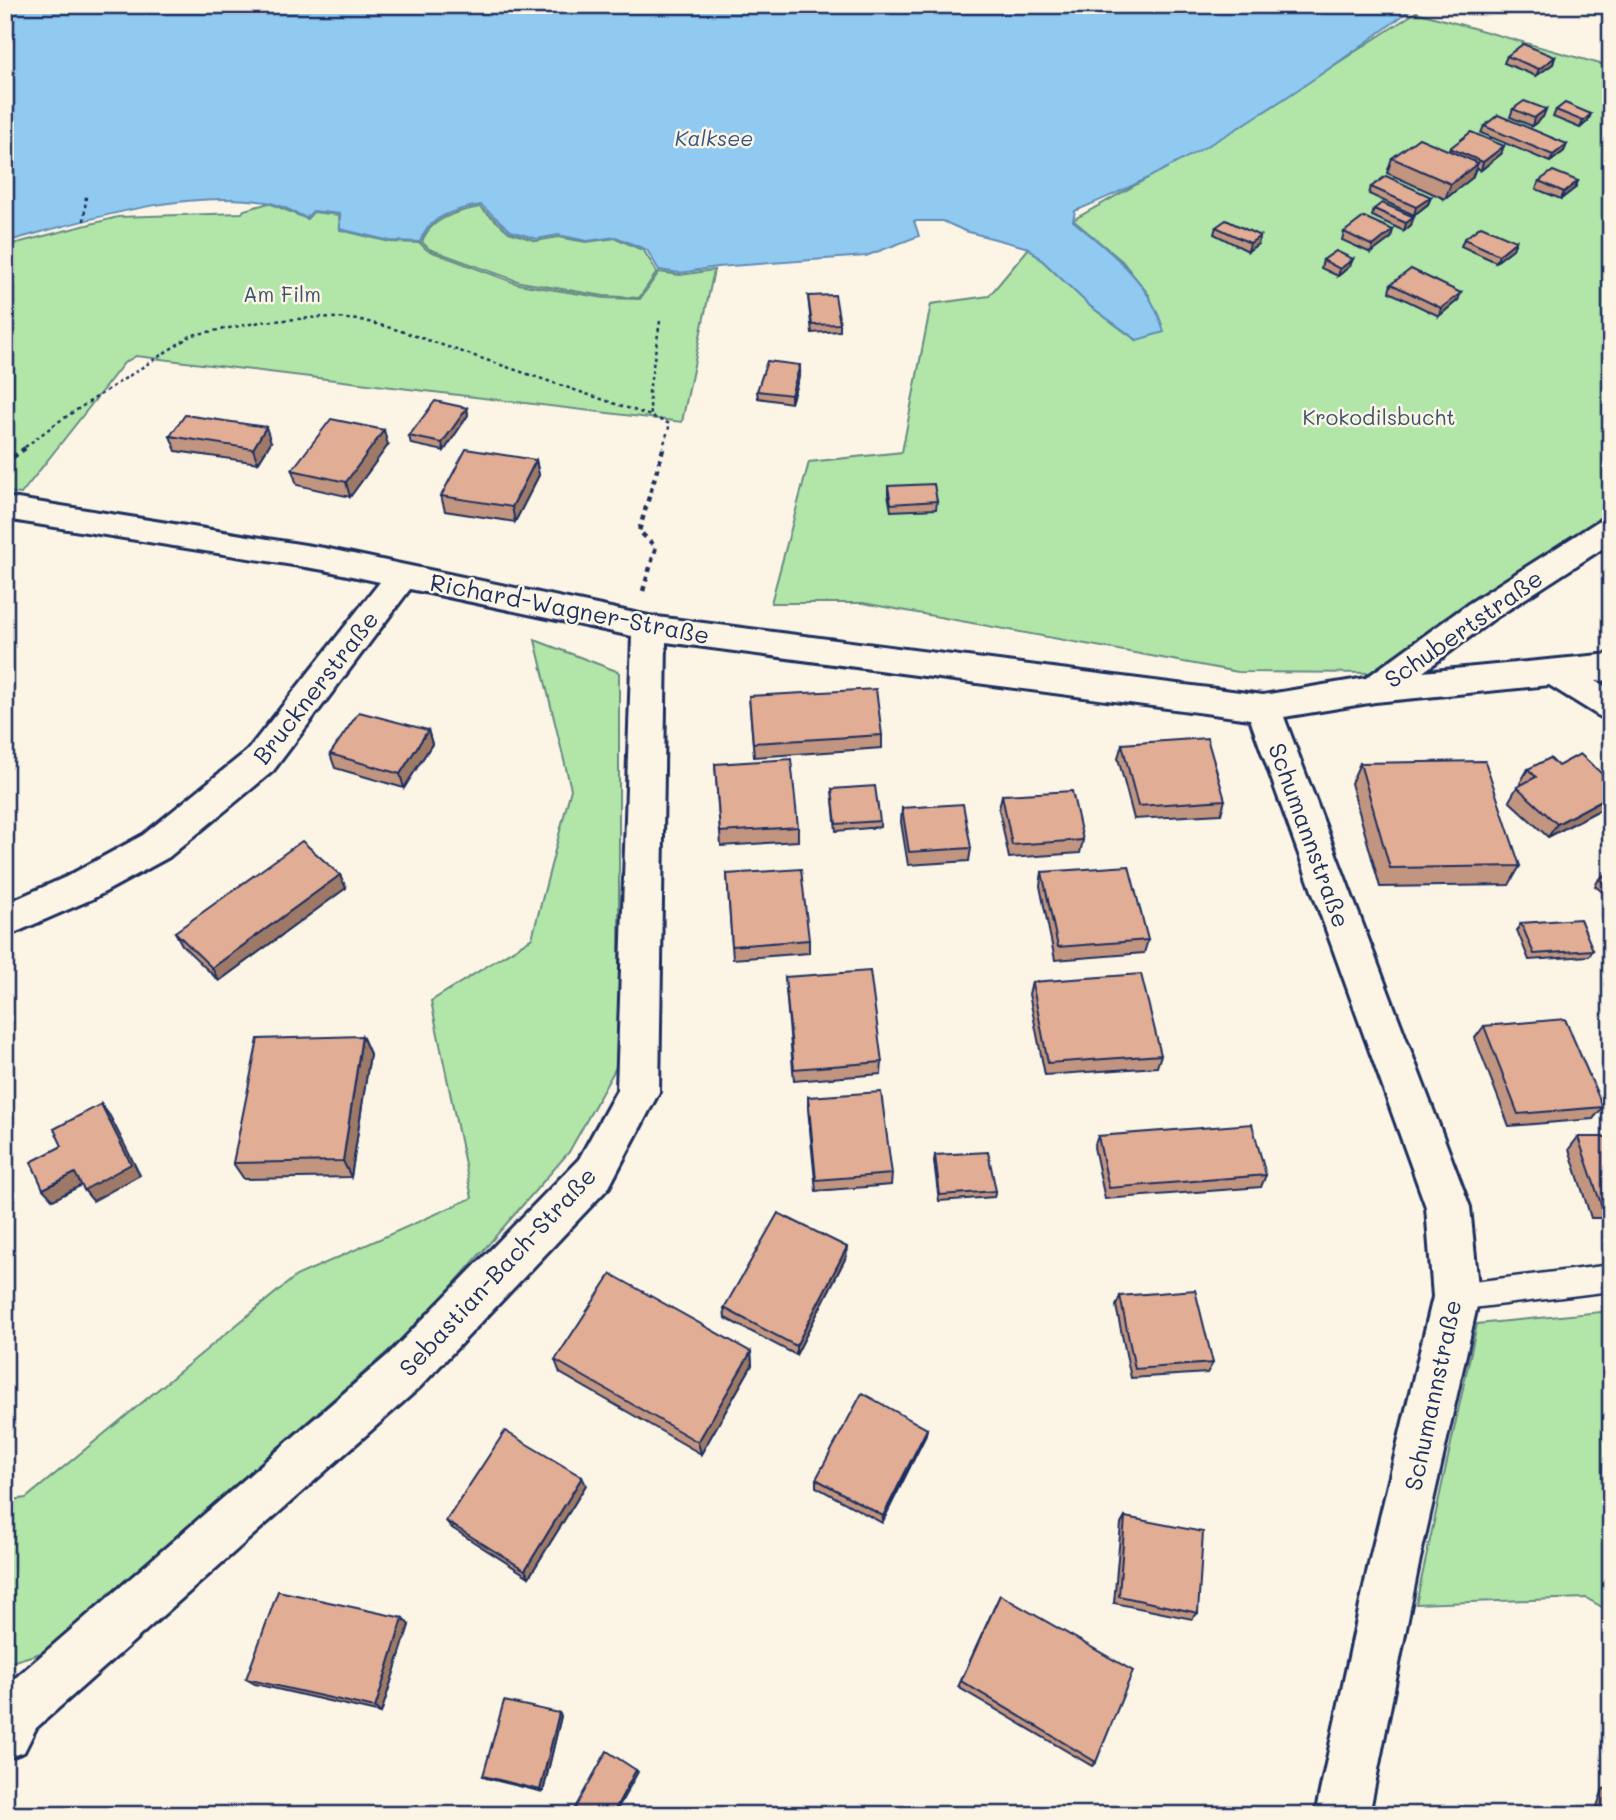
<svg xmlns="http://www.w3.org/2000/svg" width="1616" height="1820" viewBox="0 0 1616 1820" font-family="Mali,sans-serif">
	<rect width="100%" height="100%" fill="#fcf5e5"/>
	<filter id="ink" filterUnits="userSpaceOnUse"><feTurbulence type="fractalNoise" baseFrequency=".0143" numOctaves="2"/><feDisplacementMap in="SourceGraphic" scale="14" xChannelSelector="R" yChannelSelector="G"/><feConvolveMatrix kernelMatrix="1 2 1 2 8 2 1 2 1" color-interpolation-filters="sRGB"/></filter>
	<g filter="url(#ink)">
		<g fill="#b1e6a8" stroke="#668a83" stroke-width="2">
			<path d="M1416,12l195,55v464l-132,99 -92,43 -149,-1 -375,-69h-92l38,-141 93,-10 29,-148 58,-8 40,-48 61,58 46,34 13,-45 -27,-34 -49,-41 168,-94z"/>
			<path d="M269,203l38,16 6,-7 26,3 1,15 50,12 30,1 7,7 91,34 87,14 35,1 19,-27 21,3 34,-5 -32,152 -546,-66 -12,7 -103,131 -16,-2v-246l113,-29 124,-4 2,-3z"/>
			<path d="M480,207l29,25 27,9 22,-4 28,5 30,-4 28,13 13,21 -18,26 -35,-2 -84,-14 -91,-33 -7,-7c8,-24 36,-31 58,-35z"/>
			<path d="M535,640l84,32v390l-50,90 -150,172 -375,328 -39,12v-163l21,-3 270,-222 176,-78 -41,-197 101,-63 39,-149z"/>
			<path d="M1611,1311v301l-25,-14 -170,6 61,-280z"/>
		</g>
		<path fill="#90caf0" stroke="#618cb6" stroke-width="2" d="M5,5h1412c-105,79 -221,157 -342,206l-2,10c38,31 78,61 91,111l-27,8 -47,-34 -61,-58 -64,-17 -22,-10h-29l5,15 -53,20 -149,11 -37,6 -21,-3 -12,-20 -31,-13 -29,4 -29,-6 -21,4 -26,-8 -30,-26c-25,4 -52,11 -61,37l-30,-1 -50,-12v-15l-27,-3 -7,7c-12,-6 -26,-14 -40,-16 -85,-13 -179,18 -261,40z"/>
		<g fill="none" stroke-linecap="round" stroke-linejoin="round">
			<defs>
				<path id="lane" d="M1611,1265v26l-155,19 -9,-4 -4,-9 4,-9 9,-4z"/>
				<path id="street" d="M5,497l319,51 325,68 614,79 103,-17 102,-74 132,-84 11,-3v26l-119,77 -69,52 188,-18v26l-15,1 15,9v30l-12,-4 -50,-31 -174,17 -91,15 186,490 9,90 -59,262 -51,256h-54l55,-256 63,-262 -7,-90 -176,-488 -584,-77 -7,450 -50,95 -189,200 -384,341 -12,24 -19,7v-72l383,-332 191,-196 38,-69 15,-454 -222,-47 -137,182 -104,86 -77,42 -87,38v-33l61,-27 77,-42 104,-84 133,-169 -56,-12 -319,-51z"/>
			</defs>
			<use href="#lane" stroke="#1b2f5e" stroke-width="5"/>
			<use href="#street" stroke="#1b2f5e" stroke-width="6"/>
			<g stroke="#1b2f5e" stroke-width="2.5" stroke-dasharray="3.5 3.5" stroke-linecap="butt">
				<path d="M84,221l2,-25"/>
				<path d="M660,321l-11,71 2,24 19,8 -7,23"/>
				<path d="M25,447l33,-25 134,-87 69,-13 61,-5 39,3 37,10 253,86"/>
			</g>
			<g stroke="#1b2f5e" stroke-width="4.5" stroke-dasharray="5 5" stroke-linecap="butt">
				<path d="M5,463l23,-17"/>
				<path d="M643,591l13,-44 -17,-16 25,-85"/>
			</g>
			<use href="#lane" fill="#fcf5e5" fill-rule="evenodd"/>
			<use href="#street" fill="#fcf5e5" fill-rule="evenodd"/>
		</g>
		<g fill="#c29580" stroke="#1b2f5e" stroke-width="2">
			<path d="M1507,56l48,1 -2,7 -17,12 -32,-13z"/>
			<path d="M1513,109h33l-3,8 -11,9 -22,-9z"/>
			<path d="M1556,110l32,11 -8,7 -27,-11z"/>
			<path d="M1484,126l83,18 -3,7 -14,11 -69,-29z"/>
			<path d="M1450,148l51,6 -20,16 -5,-2 -4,10 -27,21 -58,-26 5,-15 57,-7z"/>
			<path d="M1539,181h39l-3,7 -14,11 -25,-10z"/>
			<path d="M1371,187l60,10 -3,7 -14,11 -45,-21z"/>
			<path d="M1374,209l37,16 -7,6 -32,-15z"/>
			<path d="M1216,227l44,9 -2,8 -10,7 -34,-17z"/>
			<path d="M1344,232l47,6 -20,15 -29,-13z"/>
			<path d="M1464,239l52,2 -3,8 -17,13 -35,-16z"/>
			<path d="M1323,260l27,6 -12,10 -17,-8z"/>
			<path d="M1391,284l67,16 -19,16 -50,-24z"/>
			<path d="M808,296l32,28v7l-28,2z"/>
			<path d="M800,373l-9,30 -33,-5 -1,-7z"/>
			<path d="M467,408l1,7 -24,36 -33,-7 -2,-8z"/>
			<path d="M170,436l101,6 -13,21 -82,-12z"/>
			<path d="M388,445l-38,52 -53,-12 -5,-15z"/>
			<path d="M536,460l3,15 -24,47 -70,-11 -4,-15z"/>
			<path d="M888,486l49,15 -1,8 -45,2 -3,-17z"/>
			<path d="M749,696l133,39v13l-128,9z"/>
			<path d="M428,730l4,14 -28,44 -69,-20 -5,-14z"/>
			<path d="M1122,744l103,56 -4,14 -87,5 -16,-61z"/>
			<path d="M1360,763l160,103 -11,19 -129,2 -29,-104z"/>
			<path d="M715,764l83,63v14l-77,5z"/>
			<path d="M1558,766l53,29v9l-63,33 -39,-36 8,-14 5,-2 -2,-2 8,-14z"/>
			<path d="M832,789l48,32v6l-44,4z"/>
			<path d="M1002,795l81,45 -3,13 -71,5 -10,-49z"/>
			<path d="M902,808l69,40 -2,13 -61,4 -7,-43z"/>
			<path d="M1611,871v28l-16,-13 4,-7z"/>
			<path d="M1042,872l106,68 -4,13 -89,7 -15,-74z"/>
			<path d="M727,874l82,66v13l-76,6z"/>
			<path d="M340,875l6,13 -127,93 -37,-36 -7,-13z"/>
			<path d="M1521,923l72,27 -4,6 -60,4 -12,-30z"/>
			<path d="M785,977l97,85 -1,12 -87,7z"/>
			<path d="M1032,982l129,73 -4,12 -112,8 -16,-81z"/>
			<path d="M1484,1026l119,81 -10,12 -84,7 -34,-88z"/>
			<path d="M362,1036l8,18 -19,123 -107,2 -11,-16z"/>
			<path d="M808,1097l84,77 -1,11 -75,6 -8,-82z"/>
			<path d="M1098,1136l168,39 -5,12 -156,12 -11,-52z"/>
			<path d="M1578,1137h33v81h-20l-22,-69z"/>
			<path d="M935,1155l61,36 -2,6 -55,4 -5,-40z"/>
			<path d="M846,1257l-50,98 -71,-37 -1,-10z"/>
			<path d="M1120,1296l93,67 -6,10 -76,5 -15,-72z"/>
			<path d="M751,1352l1,13 -51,89 -141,-81 -5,-13z"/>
			<path d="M927,1429l-2,8 -43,86 -66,-36v-8z"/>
			<path d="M586,1485l-57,92 -77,-49 -6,-7z"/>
			<path d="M1125,1517l73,96 -6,6 -78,-16 7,-79z"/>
			<path d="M1000,1595l96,167 -4,4 -134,-79z"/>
			<path d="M409,1625l-28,88 -126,-29 -9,-5z"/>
			<path d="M559,1713l2,3 -18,76 -57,-14 -3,-2z"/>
			<path d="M1611,1787v28h-17l9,-26z"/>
		</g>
		<g fill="#9e7968" stroke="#1b2f5e" stroke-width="2">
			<path d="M1555,57l-2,7 -17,12 3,-7z"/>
			<path d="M1546,109l-3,8 -11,9 2,-8z"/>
			<path d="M1591,114l-3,7 -8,7 3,-7z"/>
			<path d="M1567,144l-3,7 -14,11 3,-7z"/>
			<path d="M1504,146l-3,8 -20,16 2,-8z"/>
			<path d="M1478,163l-6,15 -27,21 6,-15z"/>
			<path d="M1578,181l-3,7 -14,11 3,-7z"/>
			<path d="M1431,197l-3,7 -14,11 2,-8z"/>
			<path d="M1414,217l-3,8 -7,6 2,-8z"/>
			<path d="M1393,230l-2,8 -20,15 2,-7z"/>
			<path d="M1260,236l-2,8 -10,7 2,-8z"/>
			<path d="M1516,241l-3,8 -17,13 3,-7z"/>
			<path d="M1353,259l-3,7 -12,10 2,-7z"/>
			<path d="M1461,293l-3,7 -19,16 2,-8z"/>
			<path d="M800,365v8l-9,30v-8z"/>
			<path d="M8,402l4,7 -7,7v-11z"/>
			<path d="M467,408l1,7 -24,36 -2,-8z"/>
			<path d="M266,427l5,15 -13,21 -5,-14z"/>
			<path d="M384,430l4,15 -38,52 -4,-15z"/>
			<path d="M536,460l3,15 -24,47 -3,-15z"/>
			<path d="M428,730l4,14 -28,44 -4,-14z"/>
			<path d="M1611,795v9l-63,33 9,-13z"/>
			<path d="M340,875l6,13 -127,93 -7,-13z"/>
			<path d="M362,1036l8,18 -19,123 -8,-16z"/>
			<path d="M101,1104l9,12 30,59 -47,26 -9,-11z"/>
			<path d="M75,1173l9,11 -31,16 -10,-11z"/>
			<path d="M847,1247l-1,10 -50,98v-9z"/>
			<path d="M751,1352l1,13 -51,89 -3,-12z"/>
			<path d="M927,1429l-2,8 -43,86 1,-7z"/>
			<path d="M582,1477l4,8 -57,92 -4,-7z"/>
			<path d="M403,1618l6,7 -28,88 -6,-5z"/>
			<path d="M559,1713l2,3 -18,76 -3,-2z"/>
			<path d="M636,1770l2,2 -24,43h-2z"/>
		</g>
		<g fill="#e1ad95" stroke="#1b2f5e" stroke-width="2">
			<path d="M1523,44l32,13 -16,12 -32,-13z"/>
			<path d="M1524,101l22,8 -12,9 -21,-9z"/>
			<path d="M1565,103l26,11 -8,7 -27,-11z"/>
			<path d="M1498,115l69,29 -14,11 -69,-29z"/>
			<path d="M1471,132l33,14 -21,16 -33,-14z"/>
			<path d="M1419,138l59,25 -27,21 -59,-26z"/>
			<path d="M1553,171l25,10 -14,11 -25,-11z"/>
			<path d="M1386,176l45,21 -15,10 -45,-20z"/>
			<path d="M1382,203l32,14 -8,6 -32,-14z"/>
			<path d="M1364,217l29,13 -20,16 -29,-14z"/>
			<path d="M1226,220l34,16 -10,7 -34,-16z"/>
			<path d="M1481,226l35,15 -17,14 -35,-16z"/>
			<path d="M1336,251l17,8 -13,10 -17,-9z"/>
			<path d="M1411,269l50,24 -20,15 -50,-24z"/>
			<path d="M835,295l5,29 -28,1 -4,-29z"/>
			<path d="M767,361l33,4 -9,30 -34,-4z"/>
			<path d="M435,401l32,7 -25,35 -33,-7z"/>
			<path d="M185,415l81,12 -13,22 -83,-13z"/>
			<path d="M331,419l53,11 -38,52 -54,-12z"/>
			<path d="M466,449l70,11 -24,47 -71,-11z"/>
			<path d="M934,484l3,17 -46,3 -3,-18z"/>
			<path d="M876,689l6,46 -129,8 -4,-47z"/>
			<path d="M359,712l69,18 -28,44 -70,-20z"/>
			<path d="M1207,738l18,62 -87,6 -16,-62z"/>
			<path d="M1580,754l31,28v13l-54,29 -40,-37 19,-10 -8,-8 22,-11 8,8z"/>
			<path d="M791,759l7,68 -78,5 -5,-68z"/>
			<path d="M1485,761l35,105 -130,2 -30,-105z"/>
			<path d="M875,786l5,35 -44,3 -4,-35z"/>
			<path d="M1072,791l11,49 -71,5 -10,-50z"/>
			<path d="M963,804l8,44 -62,4 -7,-44z"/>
			<path d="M302,841l38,34 -128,93 -37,-36z"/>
			<path d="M1129,866l19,74 -90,7 -16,-75z"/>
			<path d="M801,869l8,71 -77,6 -5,-72z"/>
			<path d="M1611,871v17l-12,-9z"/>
			<path d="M1580,919l13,31 -59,4 -13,-31z"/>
			<path d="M870,971l12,91 -88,7 -9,-92z"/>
			<path d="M1141,974l20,81 -113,8 -16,-81z"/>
			<path d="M1565,1019l38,88 -85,7 -34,-88z"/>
			<path d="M362,1036l-19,125 -110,2 25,-124z"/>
			<path d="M881,1092l11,82 -76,6 -8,-83z"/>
			<path d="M101,1104l30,60 -47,26 -9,-17 -32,16 -12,-27 31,-16 -8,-17z"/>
			<path d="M1252,1124l14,51 -157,13 -11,-52z"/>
			<path d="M1578,1137h33v70h-9z"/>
			<path d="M988,1152l8,39 -56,4 -5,-40z"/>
			<path d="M778,1213l69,34 -51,99 -72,-38z"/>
			<path d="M611,1274l140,78 -53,90 -143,-82z"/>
			<path d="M1195,1290l18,73 -78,6 -15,-73z"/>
			<path d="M862,1393l65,36 -44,87 -67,-37z"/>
			<path d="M505,1431l77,46 -57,93 -79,-49z"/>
			<path d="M1125,1517l78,15 -5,81 -79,-17z"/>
			<path d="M278,1591l125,27 -28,90 -129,-29z"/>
			<path d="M1000,1595l133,76 -37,91 -135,-81z"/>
			<path d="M504,1701l55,12 -19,77 -57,-14z"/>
			<path d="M607,1751l29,19 -24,45h-41z"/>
			<path d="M1611,1800v15h-5z"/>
		</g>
	</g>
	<g text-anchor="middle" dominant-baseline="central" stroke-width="5" stroke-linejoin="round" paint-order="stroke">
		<g font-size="21" font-style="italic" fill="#385682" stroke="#fcf5e5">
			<text x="714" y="137">Kalksee</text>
		</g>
		<g font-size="21" fill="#39546d" stroke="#fcf5e5">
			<text x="282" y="293">Am Film</text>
			<text x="1379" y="416">Krokodilsbucht</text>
		</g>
		<g font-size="24" fill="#1b2f5e" stroke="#fcf5e5">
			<text transform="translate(570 608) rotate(11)">Richard-Wagner-Straße</text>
			<text transform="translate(1463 628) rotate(-35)">Schubertstraße</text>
			<text transform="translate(315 687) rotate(-52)">Brucknerstraße</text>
			<text transform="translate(1310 835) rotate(70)">Schumannstraße</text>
			<text transform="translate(497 1271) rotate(-47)">Sebastian-Bach-Straße</text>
			<text transform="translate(1432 1395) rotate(-78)">Schumannstraße</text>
		</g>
	</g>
	<rect width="1616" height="1820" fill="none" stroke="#fcf5e5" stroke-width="28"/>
	<rect x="14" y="14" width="1588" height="1792" fill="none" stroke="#1b2f5e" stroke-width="2.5" filter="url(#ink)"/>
</svg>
